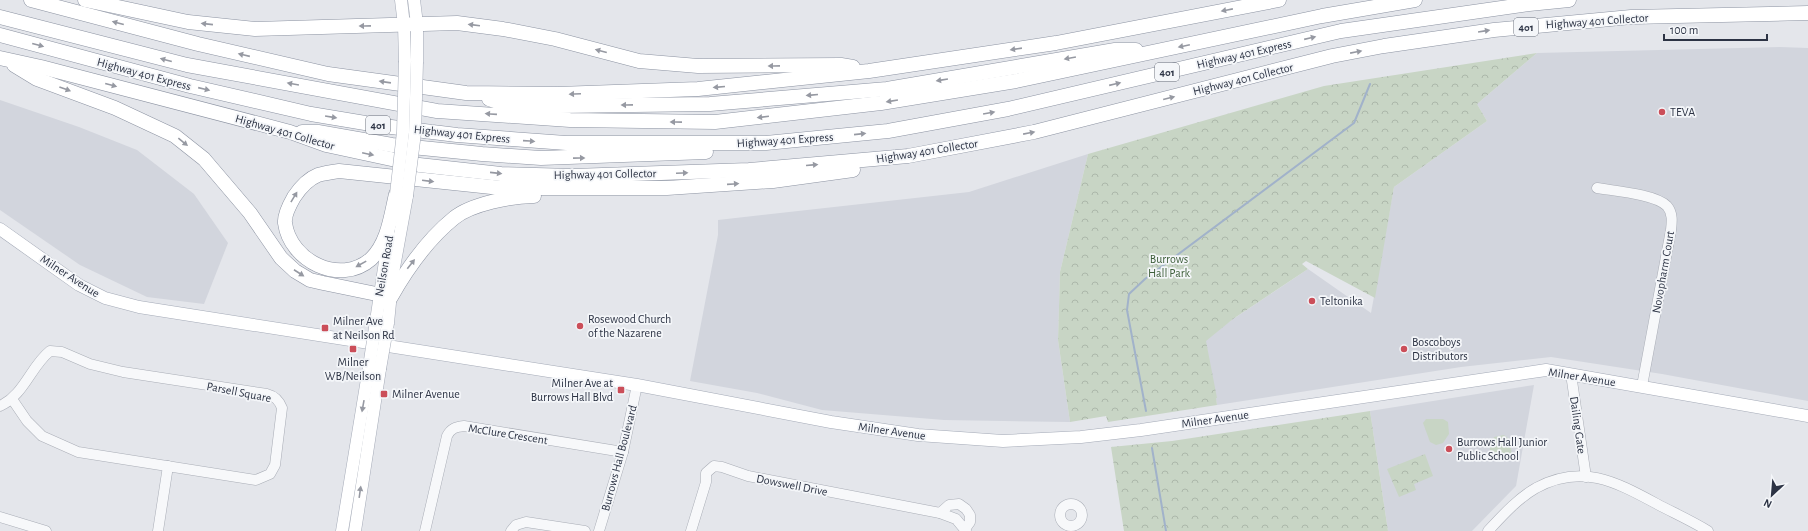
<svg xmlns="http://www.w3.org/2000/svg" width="1808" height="531" viewBox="0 0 1808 531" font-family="'Alegreya Sans',sans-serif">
	<defs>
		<pattern id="forest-crowns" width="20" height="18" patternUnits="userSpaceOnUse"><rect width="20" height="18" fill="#c8d5c5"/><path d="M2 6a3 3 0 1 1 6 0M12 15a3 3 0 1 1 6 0" fill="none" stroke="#acb7aa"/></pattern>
	</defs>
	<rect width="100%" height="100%" fill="#e4e6eb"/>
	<g fill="#d2d5dd">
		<path d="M1780,47l28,1v353l-146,-27 -111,-17 -90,10 -244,38 -12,-67 103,-69 63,44 23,-126 93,-66 -10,-17 60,-51z"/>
		<path d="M0,100l79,27 58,23 57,44 34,49 -24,61 -57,-7 -67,-32 -80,-55z"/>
		<path d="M1088,154l-28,118 -2,68 12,82 -126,-2 -122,-10 -65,-17 -67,-12 28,-146v-15l251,-28z"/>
		<path d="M1534,385l-18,101 -44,45h-84l-18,-120z"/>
	</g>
	<g fill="#c8d5c5">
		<path d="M1426,419h17l5,3 1,12 -6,9 -7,2 -6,-3 -7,-19z"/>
		<path d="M1504,435l6,5 2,17 -7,3h-11c-6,-8 -5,-14 0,-23z"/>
	</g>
	<g fill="url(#forest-crowns)">
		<path d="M1537,53l-60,51 10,17 -93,66 -19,111 -69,-37 -4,3 6,5 -75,50 -27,22 11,57h-1l1,7 -109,17 -2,-6 -36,6 -12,-82 2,-68 28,-118 236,-68z"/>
		<path d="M1370,411l18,120h-264l-13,-84 61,-6z"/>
		<path d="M1425,454l8,22 -19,8 2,6 -17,7 -12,-28z"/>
	</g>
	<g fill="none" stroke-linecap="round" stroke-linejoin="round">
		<g stroke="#a1b2ca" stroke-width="2">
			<path d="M1146,411l-19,-101 2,-16 16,-15 209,-156 16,-39"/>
			<path d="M1152,448l14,83"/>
		</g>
		<defs>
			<g id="minor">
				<path d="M1597,188c17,3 58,6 70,18 6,7 5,16 4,24l-29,156"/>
				<path d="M1571,374l15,103"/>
				<path d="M0,406c24,-11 31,-40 50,-55l12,1 28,12 33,8 144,22c8,2 12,6 15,14l-7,57 -5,9 -14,6 -178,-28 -36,-16 -15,-15 -15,-22"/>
				<circle cx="1071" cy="515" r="11"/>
				<path d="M940,513l9,-8 10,-1 7,5 4,6v7l-5,7"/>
				<path d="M0,517l46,14"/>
				<path d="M158,531l10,-65"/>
				<path d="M425,531l22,-95c4,-8 9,-9 17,-10l159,26"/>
				<path d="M511,531l5,-6 10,-3 59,9"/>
				<path d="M599,531l24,-79 14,-67"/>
				<path d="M691,531l15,-49v-9l8,-7 8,1 26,9 192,37 16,6 10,12"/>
				<path d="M1488,531c14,-15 29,-32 48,-43 46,-25 80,-6 121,16 17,9 35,17 51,27"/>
			</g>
			<g id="major">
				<path d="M401,0l3,25 1,36"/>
				<path d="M414,0l3,24v38"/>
				<path d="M0,229l79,56 26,13 34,9 498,78 194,37 87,13 85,6 78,-4 60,-7 405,-60 262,46"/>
				<path d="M376,321l13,-86"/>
				<path d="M388,323l5,-50 14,-77"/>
				<path d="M342,531l27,-164"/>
				<path d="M355,531l25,-162"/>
			</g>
			<g id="highway">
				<path d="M31,0l167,44 130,30 138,19 92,1 140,-5 171,-18 187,-28 223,-43"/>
				<path d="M85,0l103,22 67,7 202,-6 46,6 52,10 84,22 59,5 143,-1 12,2"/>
				<path d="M0,17l187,48 250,46 133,9 145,2 166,-19 135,-22 306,-65 93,-16"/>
				<path d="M0,35l190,51 121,28 72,12 74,9 109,8h200l122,-12 120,-22 333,-78 188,-27 40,-4"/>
				<path d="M0,58l41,9 249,65 36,13 93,20 82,9 72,2 176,-6 159,-14 126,-24 298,-76 52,-10 110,-16 137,-13 177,-4"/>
				<path d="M14,65l23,14 78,29 60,28 29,23 46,54 31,45 14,13 15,9 13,3 68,14c17,-30 37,-58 63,-79 17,-14 58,-22 80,-22"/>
				<path d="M489,99l9,3 61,4 151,-2 177,-15 228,-39h21"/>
				<path d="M302,132h16l74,13 90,9 59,4 165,-6"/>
				<path d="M396,194c-5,21 -8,49 -25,65 -31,27 -81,2 -86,-36 -1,-8 5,-19 9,-26 6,-9 14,-18 24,-22 7,-2 14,-3 21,-4l162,17h166l106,-7 80,-11"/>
			</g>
		</defs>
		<use href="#minor" stroke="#a9adb6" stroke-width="11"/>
		<use href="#major" stroke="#a4aab7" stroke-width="13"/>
		<use href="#highway" stroke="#8c93a2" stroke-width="15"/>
		<use href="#minor" stroke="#f7f8fa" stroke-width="10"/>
		<use href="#major" stroke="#fff" stroke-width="12"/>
		<use href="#highway" stroke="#fff" stroke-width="14"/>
		<defs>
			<g id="major-bridge">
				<path d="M396,194l7,-62 2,-71"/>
				<path d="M407,196l8,-63 2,-71"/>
				<path d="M369,367l7,-46"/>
				<path d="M380,369l8,-46"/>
			</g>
		</defs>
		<use href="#major-bridge" stroke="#a4aab7" stroke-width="13" stroke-linecap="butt"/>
		<use href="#major-bridge" stroke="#fff" stroke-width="12"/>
	</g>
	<defs><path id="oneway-solid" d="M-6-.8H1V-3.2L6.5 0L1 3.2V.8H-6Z"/></defs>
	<g fill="#9699a2">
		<use href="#oneway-solid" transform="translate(1227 10) rotate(169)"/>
		<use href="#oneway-solid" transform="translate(118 23) rotate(-165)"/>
		<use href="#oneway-solid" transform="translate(207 24) rotate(-174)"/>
		<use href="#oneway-solid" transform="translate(474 25) rotate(-173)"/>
		<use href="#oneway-solid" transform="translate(365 26) rotate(179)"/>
		<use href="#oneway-solid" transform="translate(1484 31) rotate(-9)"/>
		<use href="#oneway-solid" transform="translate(1310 38) rotate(-13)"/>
		<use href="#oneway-solid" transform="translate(38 45) rotate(15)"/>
		<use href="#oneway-solid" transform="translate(1184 46) rotate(168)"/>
		<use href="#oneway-solid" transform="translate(1016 49) rotate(172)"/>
		<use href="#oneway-solid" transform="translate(601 51) rotate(-165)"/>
		<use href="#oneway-solid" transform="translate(1356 52) rotate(-11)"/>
		<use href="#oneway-solid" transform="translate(244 55) rotate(-167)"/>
		<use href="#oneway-solid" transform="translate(1070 58) rotate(170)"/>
		<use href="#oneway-solid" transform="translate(166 60) rotate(-165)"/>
		<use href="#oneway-solid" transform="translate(774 66) rotate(179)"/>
		<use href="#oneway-solid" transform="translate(942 80) rotate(171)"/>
		<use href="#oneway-solid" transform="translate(385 82) rotate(-172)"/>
		<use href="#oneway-solid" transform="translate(293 84) rotate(-170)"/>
		<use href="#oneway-solid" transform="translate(1115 84) rotate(-13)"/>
		<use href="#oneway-solid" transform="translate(111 85) rotate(15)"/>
		<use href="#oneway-solid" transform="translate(719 87) rotate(175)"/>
		<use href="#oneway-solid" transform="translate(65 89) rotate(20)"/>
		<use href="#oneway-solid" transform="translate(204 89) rotate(13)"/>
		<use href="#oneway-solid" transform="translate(575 94) rotate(178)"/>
		<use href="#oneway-solid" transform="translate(812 95) rotate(175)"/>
		<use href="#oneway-solid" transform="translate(1169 98) rotate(-14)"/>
		<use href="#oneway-solid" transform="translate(892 101) rotate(171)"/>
		<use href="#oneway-solid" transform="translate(627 105) rotate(179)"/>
		<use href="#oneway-solid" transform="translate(989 113) rotate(-10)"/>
		<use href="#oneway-solid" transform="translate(491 114) rotate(-176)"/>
		<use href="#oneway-solid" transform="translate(331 117) rotate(9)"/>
		<use href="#oneway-solid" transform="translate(763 117) rotate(173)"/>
		<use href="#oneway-solid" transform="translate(676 122) rotate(-179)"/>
		<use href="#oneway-solid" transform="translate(1029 133) rotate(-11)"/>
		<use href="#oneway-solid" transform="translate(860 134) rotate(-6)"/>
		<use href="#oneway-solid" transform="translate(529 141) rotate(4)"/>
		<use href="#oneway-solid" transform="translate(183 142) rotate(39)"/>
		<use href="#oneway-solid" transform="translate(368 154) rotate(12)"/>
		<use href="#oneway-solid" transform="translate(579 158) rotate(-1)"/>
		<use href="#oneway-solid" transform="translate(812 165) rotate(-5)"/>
		<use href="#oneway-solid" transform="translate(496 173) rotate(6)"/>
		<use href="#oneway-solid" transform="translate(682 173) rotate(-2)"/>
		<use href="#oneway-solid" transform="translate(428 181) rotate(7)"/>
		<use href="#oneway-solid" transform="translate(733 184) rotate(-4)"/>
		<use href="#oneway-solid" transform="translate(294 197) rotate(-59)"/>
		<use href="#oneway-solid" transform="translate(361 264) rotate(151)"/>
		<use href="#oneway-solid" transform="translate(411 264) rotate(-52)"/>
		<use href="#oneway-solid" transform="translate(299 273) rotate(33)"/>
		<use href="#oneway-solid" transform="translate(363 406) rotate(100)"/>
		<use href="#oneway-solid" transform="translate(360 492) rotate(-82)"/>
	</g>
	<g fill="#cb4e59" stroke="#f4f6f9" stroke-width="1.5">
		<circle cx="1662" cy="112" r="4"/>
		<circle cx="1312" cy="301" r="4"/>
		<circle cx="580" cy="326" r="4"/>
		<rect x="321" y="324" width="8" height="8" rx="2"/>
		<rect x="349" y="345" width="8" height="8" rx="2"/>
		<circle cx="1404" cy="349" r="4"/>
		<rect x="617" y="386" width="8" height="8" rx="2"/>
		<rect x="380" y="390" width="8" height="8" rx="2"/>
		<circle cx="1449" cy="449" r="4"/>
	</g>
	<g text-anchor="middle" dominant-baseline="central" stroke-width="3.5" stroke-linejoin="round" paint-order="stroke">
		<g fill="#f4f6f9" stroke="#686e7a" stroke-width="1">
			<rect x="1514" y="18" width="24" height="18" rx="3"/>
			<rect x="1155" y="63" width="24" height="18" rx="3"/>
			<rect x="366" y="116" width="24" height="18" rx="3"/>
		</g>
		<g font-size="11" font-weight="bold" fill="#2c3344">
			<text x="1526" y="27">401</text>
			<text x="1167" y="72">401</text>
			<text x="378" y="125">401</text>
		</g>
		<g font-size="12" fill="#2c3344" stroke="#f4f6f9">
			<text transform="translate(1597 21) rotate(-4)">Highway 401 Collector</text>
			<text transform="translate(1244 54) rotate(-13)">Highway 401 Express</text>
			<text transform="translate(144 74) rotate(15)">Highway 401 Express</text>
			<text transform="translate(1243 79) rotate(-14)">Highway 401 Collector</text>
			<text transform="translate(285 132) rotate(16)">Highway 401 Collector</text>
			<text transform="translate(462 134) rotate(6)">Highway 401 Express</text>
			<text transform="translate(785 140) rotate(-4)">Highway 401 Express</text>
			<text transform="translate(927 151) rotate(-9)">Highway 401 Collector</text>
			<text transform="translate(605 174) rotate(-1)">Highway 401 Collector</text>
			<text transform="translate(384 266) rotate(-80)">Neilson Road</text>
			<text transform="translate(1663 272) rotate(-80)">Novopharm Court</text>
			<text transform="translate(70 276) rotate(33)">Milner Avenue</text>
			<text transform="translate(1582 377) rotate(9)">Milner Avenue</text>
			<text transform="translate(239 392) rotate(11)">Parsell Square</text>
			<text transform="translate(1215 419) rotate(-8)">Milner Avenue</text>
			<text transform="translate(1578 425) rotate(82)">Dailing Gate</text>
			<text transform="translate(892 431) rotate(8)">Milner Avenue</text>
			<text transform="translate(508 434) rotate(9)">McClure Crescent</text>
			<text transform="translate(619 458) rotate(-75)">Burrows Hall Boulevard</text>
			<text transform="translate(792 485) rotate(11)">Dowswell Drive</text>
		</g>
		<g font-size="12" fill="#2c3344" stroke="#f4f6f9" text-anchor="start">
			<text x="1670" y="112">TEVA</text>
			<text x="1320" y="301">Teltonika</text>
			<text x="588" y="319">Rosewood Church<tspan x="588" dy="14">of the Nazarene</tspan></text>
			<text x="333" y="321">Milner Ave<tspan x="333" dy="14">at Neilson Rd</tspan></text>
			<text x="1412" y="342">Boscoboys<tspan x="1412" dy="14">Distributors</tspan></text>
			<text x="353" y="362" text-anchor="middle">Milner<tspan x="353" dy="14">WB/Neilson</tspan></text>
			<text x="613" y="383" text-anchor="end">Milner Ave at<tspan x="613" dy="14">Burrows Hall Blvd</tspan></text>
			<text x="392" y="394">Milner Avenue</text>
			<text x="1457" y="442">Burrows Hall Junior<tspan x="1457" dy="14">Public School</tspan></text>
		</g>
		<g font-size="12" fill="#3e5f3a" stroke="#f4f6f9">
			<text x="1169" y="259">Burrows<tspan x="1169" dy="14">Hall Park</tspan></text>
		</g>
	</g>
	<g transform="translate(1772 495) rotate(206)" stroke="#f4f6f9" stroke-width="3" paint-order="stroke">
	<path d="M0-3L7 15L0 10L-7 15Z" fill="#2c3344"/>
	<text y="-6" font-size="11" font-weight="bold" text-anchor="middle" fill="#2c3344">N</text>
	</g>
	<path d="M1664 34v6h103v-6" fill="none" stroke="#2c3344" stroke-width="2"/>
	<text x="1670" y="34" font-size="12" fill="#2c3344" stroke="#f4f6f9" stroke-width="3" paint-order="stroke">100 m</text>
</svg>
